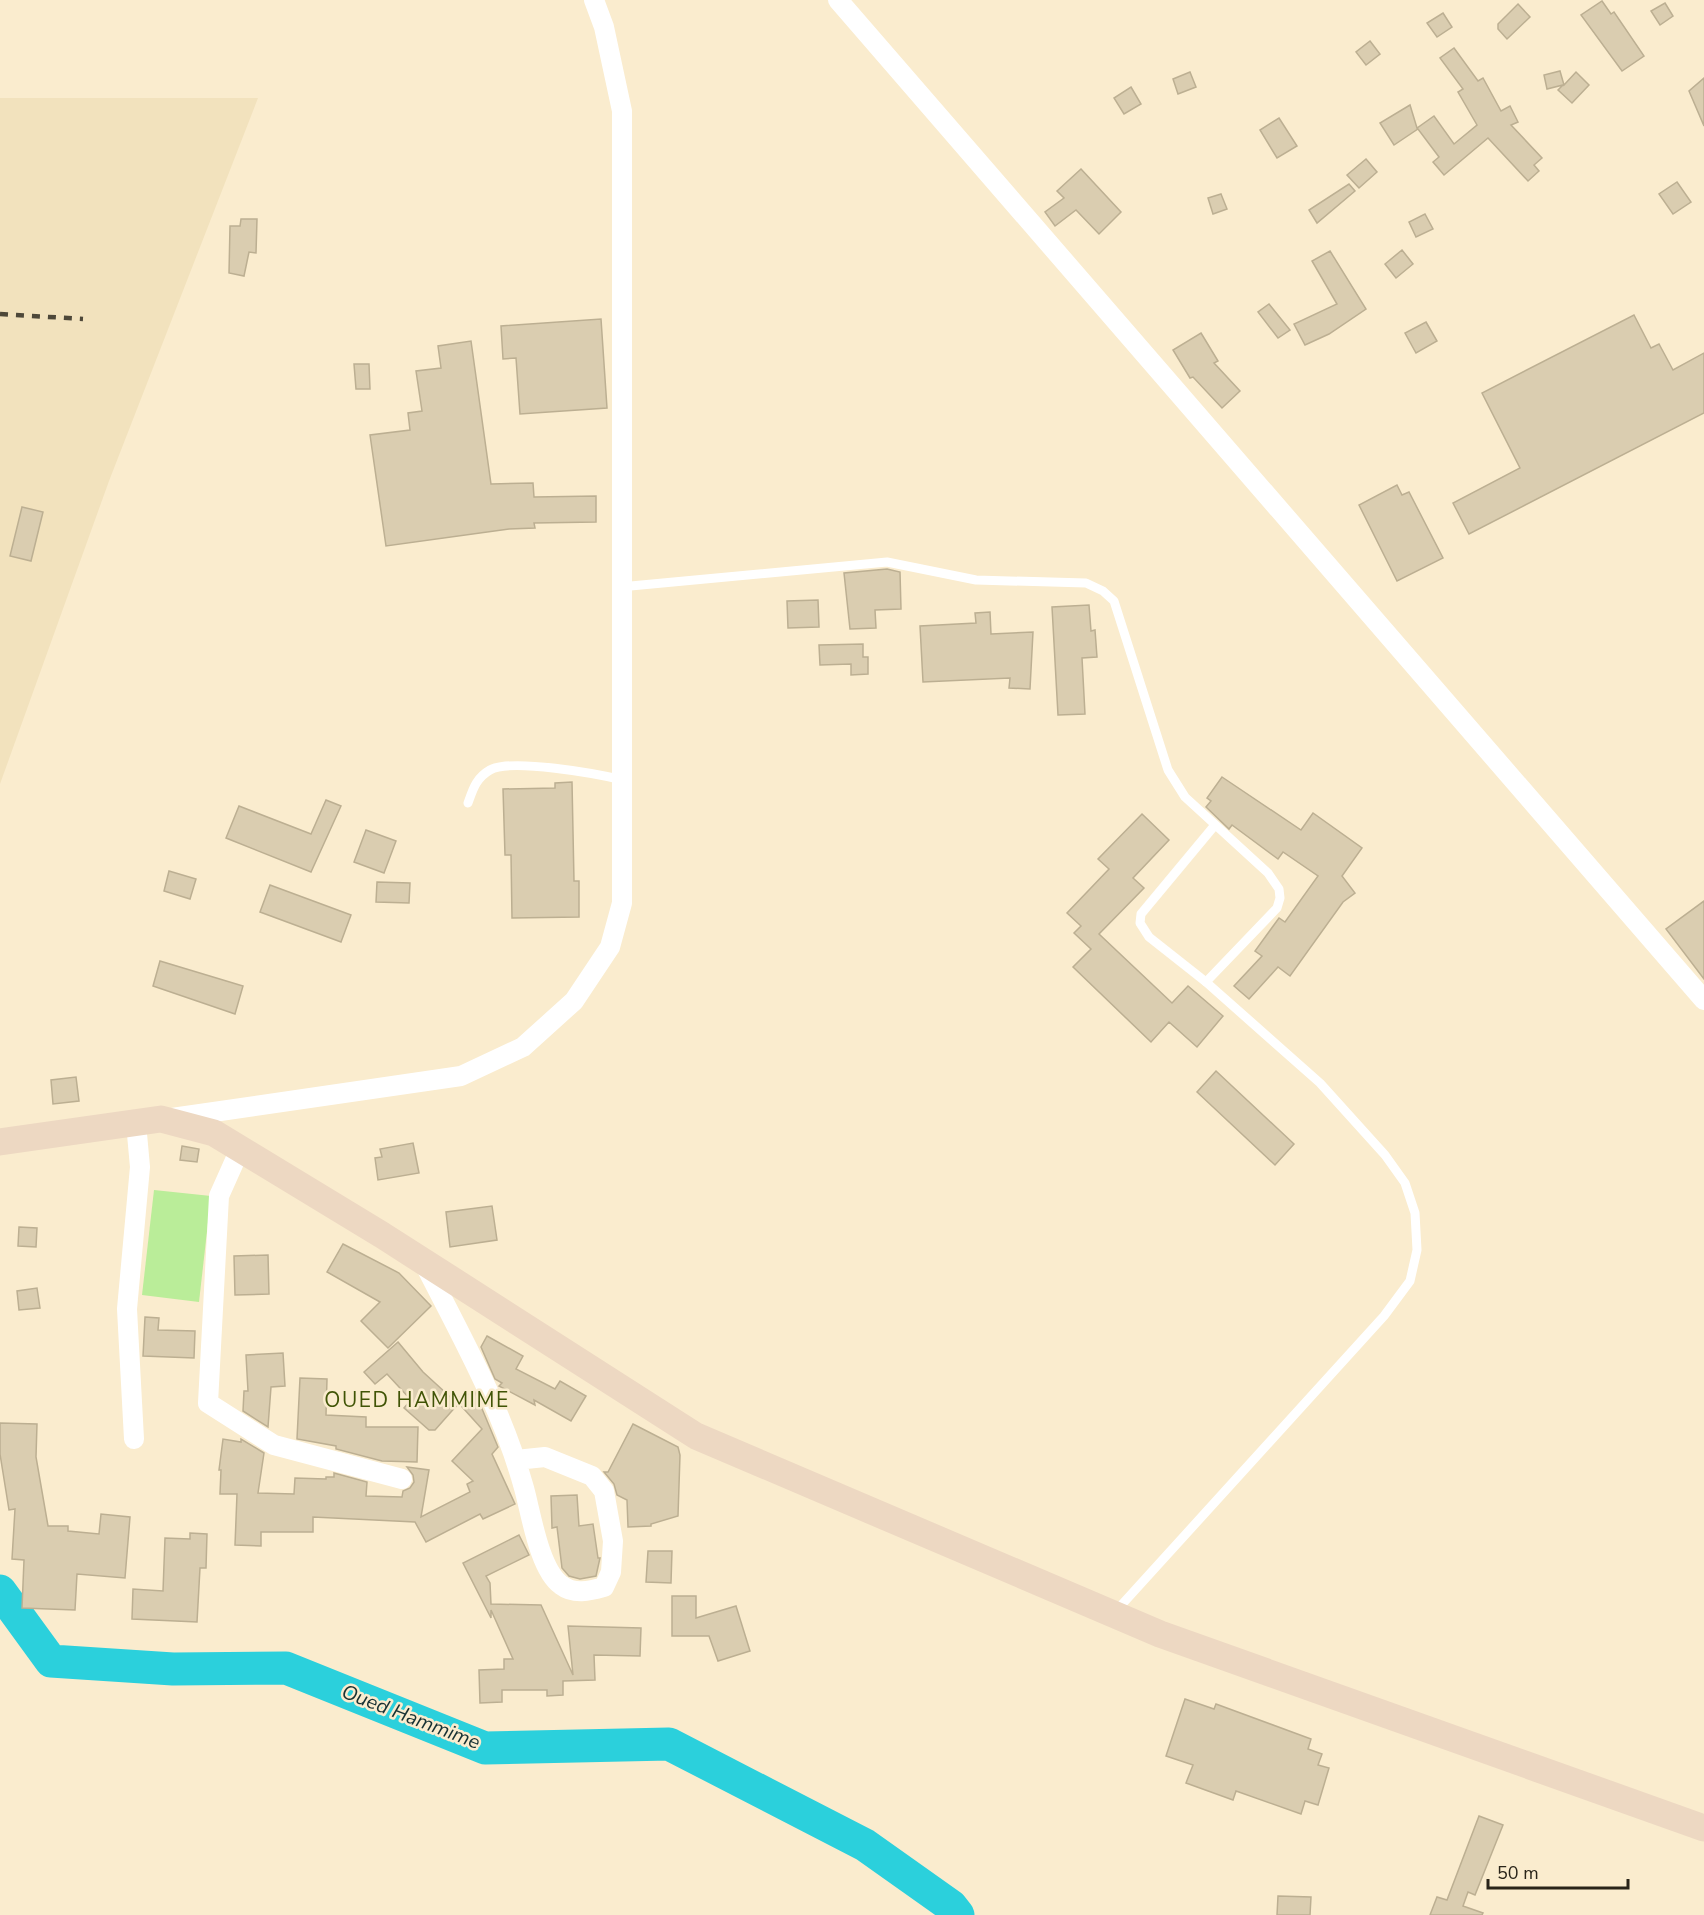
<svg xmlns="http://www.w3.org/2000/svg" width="1704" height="1915" viewBox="0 0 1704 1915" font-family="'Nunito Sans',sans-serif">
	<rect width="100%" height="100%" fill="#faecce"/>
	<path fill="#f2e2bd" d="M0,98h258l-149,383 -109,303z"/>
	<path fill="#baed99" d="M154,1190l57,6 -12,106 -57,-7z"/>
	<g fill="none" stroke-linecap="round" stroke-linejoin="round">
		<path stroke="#2bd0dc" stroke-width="33" d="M0,1591l51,70 122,8 113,-1 199,80 184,-4 196,101 86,61 7,9"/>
	</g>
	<g fill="#dacdb0" stroke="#bcaf92" stroke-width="1.5">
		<path d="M1602,1l9,13 3,-2 30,44 -22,15 -41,-56z"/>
		<path d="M1665,3l8,13 -13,9 -9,-14z"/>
		<path d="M1518,4l12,13 -23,22 -9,-10v-5z"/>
		<path d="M1443,13l9,14 -15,10 -10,-14z"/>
		<path d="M1370,41l10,13 -14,11 -10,-13z"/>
		<path d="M1454,48l24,33 5,-3 18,33 9,-5 8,16 -7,3 31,33 -8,7 5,6 -11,10 -40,-43 -44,37 -11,-13 6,-5 -21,-28 -24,16 -14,-22 30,-18 7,23 17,-12 20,28 23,-19 -19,-33 5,-3 -23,-31z"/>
		<path d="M1560,71l4,14 12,-13 13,13 -17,18 -14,-13 5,-5 -16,4 -3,-14z"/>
		<path d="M1190,72l6,15 -18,7 -5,-15z"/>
		<path d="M1704,78v48l-15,-35z"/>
		<path d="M1131,87l10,17 -17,10 -10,-16z"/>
		<path d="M1279,118l18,28 -20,12 -17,-28z"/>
		<path d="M1366,159l11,13 -18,16 -12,-13z"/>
		<path d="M1081,169l40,43 -22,22 -23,-24 -21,16 -10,-14 19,-14 -7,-7z"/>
		<path d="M1677,182l14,20 -18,12 -14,-20z"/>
		<path d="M1349,184l6,7 -38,32 -8,-13z"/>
		<path d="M1221,194l6,15 -14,5 -5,-16z"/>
		<path d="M1425,214l8,15 -17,8 -7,-15z"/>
		<path d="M241,219h16l-1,34 -7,-1 -5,24 -15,-3 1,-47h10z"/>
		<path d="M1402,250l11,14 -17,14 -11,-14z"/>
		<path d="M1330,251l36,58 -37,25 -24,11 -11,-21 43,-20 -25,-43z"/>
		<path d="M1269,304l21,26 -12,8 -20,-26z"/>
		<path d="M1634,315l17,33 8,-4 14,26 31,-17v60l-235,121 -16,-31 67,-35 -38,-75z"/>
		<path d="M601,319l6,89 -87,6 -4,-56 -13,1 -2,-33z"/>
		<path d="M1426,322l11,19 -21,12 -11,-20z"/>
		<path d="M1201,333l17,28 -4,2 26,28 -18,17 -29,-31 -3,1 -17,-28z"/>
		<path d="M471,341l20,143 42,-1 1,14 62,-1v26l-62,1 1,5 -26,1 -123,17 -16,-111 40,-5 -2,-17 14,-2 -6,-40 25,-3 -3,-22z"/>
		<path d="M354,364h15l1,25h-14z"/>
		<path d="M1397,485l5,10 7,-3 34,66 -46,23 -38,-76z"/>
		<path d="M22,507l21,5 -12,49 -21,-5z"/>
		<path d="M887,569l13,3 1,37 -26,1 1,18 -26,1 -6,-56z"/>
		<path d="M818,600l1,27 -31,1 -1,-27z"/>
		<path d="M1089,605l2,26 4,-1 2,27 -15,1 3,56 -27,1 -6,-108z"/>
		<path d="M990,612l1,22 42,-2 -3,57 -21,-1 1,-10 -87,4 -3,-56 56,-3 -1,-10z"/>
		<path d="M863,644v13h5v17l-17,1v-11l-31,1 -1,-20z"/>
		<path d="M1222,777l79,53 12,-17 49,35 -20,28 13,17 -12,9 -53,74 -12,-9 -29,32 -15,-13 28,-30 -7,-5 24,-33 6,4 33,-46 -35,-24 -5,7 -46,-34 -3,4 -23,-22 5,-6 -4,-3z"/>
		<path d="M572,782l2,99h5v36l-67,1 -1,-63h-6l-2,-66 52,-1v-5z"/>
		<path d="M326,800l15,6 -30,66 -85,-34 13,-32 72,28z"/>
		<path d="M1142,814l27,26 -36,38 11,10 -45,46 73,69 16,-17 35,30 -26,31 -28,-25 -18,20 -78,-75 18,-18 -17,-16 7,-7 -14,-13 42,-44 -11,-10z"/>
		<path d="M366,830l30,11 -12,32 -30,-11z"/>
		<path d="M169,871l27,8 -6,20 -26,-8z"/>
		<path d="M377,882l33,1 -1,20 -33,-1z"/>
		<path d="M270,885l81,30 -10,27 -81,-30z"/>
		<path d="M1704,901v78l-38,-50z"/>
		<path d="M160,961l83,25 -8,28 -82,-28z"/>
		<path d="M1216,1071l78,73 -19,21 -78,-73z"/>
		<path d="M76,1077l3,24 -26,3 -2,-24z"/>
		<path d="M413,1143l6,30 -41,7 -3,-22 7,-1 -2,-8z"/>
		<path d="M182,1146l17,3 -2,13 -17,-2z"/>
		<path d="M492,1206l5,34 -47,7 -4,-35z"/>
		<path d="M19,1227l18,1 -1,19 -18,-1z"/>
		<path d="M343,1244l56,29 32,33 -43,42 -27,-27 19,-19 -53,-30z"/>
		<path d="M268,1255l1,39 -34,1 -1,-39z"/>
		<path d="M37,1288l3,20 -21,2 -2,-19z"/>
		<path d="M145,1317l14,1 -1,12 37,1 -1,27 -51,-2z"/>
		<path d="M487,1336l36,20 -7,13 39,20 5,-8 26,15 -15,25 -37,-21 1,5 -36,-19 3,-3 -7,-4 -14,-32z"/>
		<path d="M398,1342l25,30 35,32 -23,26h-6l-25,-22 7,-8 -24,-26 -12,10 -11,-12z"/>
		<path d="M283,1353l2,33 -14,1 -3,40 -25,-16 1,-20h4l-2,-36z"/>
		<path d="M300,1378l27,1 -1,36 40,2v10h52l-1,35 -35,-1 -46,-12v-3l-39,-7z"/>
		<path d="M475,1392l23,55 -6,7 23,50 -32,15 -3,-5 -54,28 -11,-20 -102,-5v15h-52v14l-26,-1 2,-51h-17l1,-24h-2l4,-31 18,3v-3l23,14 -6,40 36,1 1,-16 31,1v-2h8v-4l33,9 -1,14 36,1 1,-6 7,-3 4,-6 -1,-7 -6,-8 22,3 -8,47 49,-25 -3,-8 6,-3 -21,-20 30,-32 -27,-30z"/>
		<path d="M0,1423l37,1 -1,33 12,69h20v5l31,3 2,-20 29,3 -5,61 -48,-4 -2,36 -53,-2 2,-48 -12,-1 3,-50 -6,1 -9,-56z"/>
		<path d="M633,1424l45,23 2,8 -2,61 -27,8v2l-23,1 -1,-27 -10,-5 -3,-11 -10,-12h4z"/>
		<path d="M577,1495l2,31 14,-2 5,34h2l-4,18 -16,3 -11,-3 -7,-8 -5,-41 -5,1 -1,-32z"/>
		<path d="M190,1533l17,1 -1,34h-6l-3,54 -65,-3 1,-30 30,2 2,-53 25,1z"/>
		<path d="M519,1535l10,20 -43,21 4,7 1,21 50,1 32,70 -5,-49 73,2 -1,28 -46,-1 1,25 -32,1v14l-16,1v-6h-45v12l-22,1 -1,-33 25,-1v-10h9l-22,-49v8l-28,-55z"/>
		<path d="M648,1551h24l-1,32 -25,-1z"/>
		<path d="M672,1596h24v22l40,-12 14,45 -32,10 -9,-25h-37z"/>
		<path d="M1185,1699l29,10 2,-5 95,35 -3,10 14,5 -4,11 11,3 -11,37 -13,-4 -4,13 -65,-23 -3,9 -47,-17 7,-18 -27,-9z"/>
		<path d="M1479,1816l24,9 -28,70 -7,-3 -5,14 20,7 -1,2h-52l7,-18 10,3z"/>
		<path d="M1278,1896l33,1 -1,18h-33z"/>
	</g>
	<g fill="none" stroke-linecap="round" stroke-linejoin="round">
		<g stroke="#fff" stroke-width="9">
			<path d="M620,587l267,-25 89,18 110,3 17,8 11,10 54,169 17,27 83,76 11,16 1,9 -3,10 -71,74 114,101 65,72 20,28 10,30 2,37 -7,31 -26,35 -268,295"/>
			<path d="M468,803c5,-14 8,-25 22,-33 21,-12 108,4 133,10"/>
			<path d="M1206,982l-57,-45 -9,-14 1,-9 74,-89"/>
		</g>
		<g stroke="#fff" stroke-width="20">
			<path d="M838,0l866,1000"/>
			<path d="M172,1118l289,-42 62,-29 51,-46 36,-54 12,-44v-792l-18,-84 -10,-27"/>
			<path d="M240,1149l-21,47 -11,207 66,42 128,34"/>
			<path d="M424,1263c37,73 78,145 100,225 7,25 15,81 37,97 13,10 29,6 43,2l7,-15 2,-31 -9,-50 -12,-15 -47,-19 -29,3"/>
			<path d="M134,1439l-7,-130 13,-142 -4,-44"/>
		</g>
		<path stroke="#edd8c2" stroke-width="27" d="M0,1142l161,-23 53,14 168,102 314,201 464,198 544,194"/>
		<path stroke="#4e4839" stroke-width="4.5" stroke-dasharray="8 8" stroke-linecap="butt" d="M0,314l83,5"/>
	</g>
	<g text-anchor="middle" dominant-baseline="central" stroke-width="5" stroke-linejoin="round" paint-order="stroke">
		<g font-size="20" font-style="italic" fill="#173133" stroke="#faecce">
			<text transform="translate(411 1717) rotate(21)">Oued Hammime</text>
		</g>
		<g font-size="21" letter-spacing="1.5" fill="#405406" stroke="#faecce">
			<text x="417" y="1400">OUED HAMMIME</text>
		</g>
	</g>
	<path d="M1488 1879v9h140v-9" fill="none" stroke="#292419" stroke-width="3"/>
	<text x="1497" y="1879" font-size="18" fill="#292419" stroke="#faecce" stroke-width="4.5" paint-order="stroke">50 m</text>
</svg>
